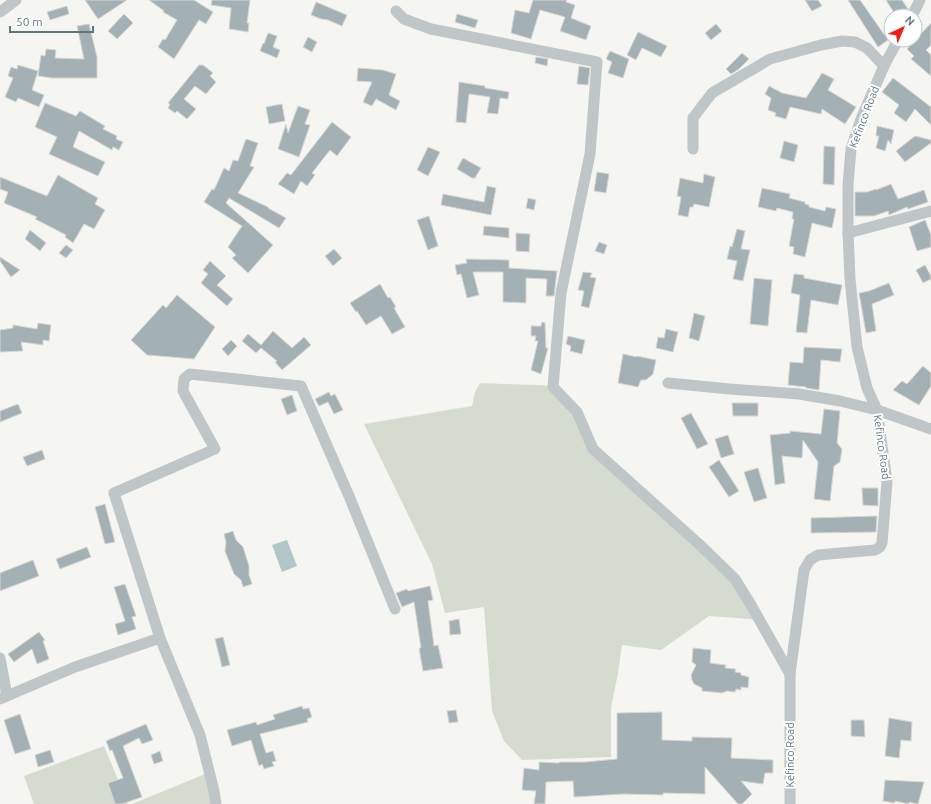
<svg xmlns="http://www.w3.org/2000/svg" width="931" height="804" viewBox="0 0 931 804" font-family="Ubuntu,sans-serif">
	<rect width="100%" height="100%" fill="#f5f5f1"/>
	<g fill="#d6dbd0">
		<path d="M480,383l78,3 38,61 139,128 30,45 -56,-4 -48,34 -39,-5 -4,28 -7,35v49l-89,3 -18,-19 -12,-30 -8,-104 -39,6 -13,-49 -68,-140 108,-18 3,-14z"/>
		<path d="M104,746l24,58h-94l-10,-28z"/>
		<path d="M210,772l6,32h-84z"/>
	</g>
	<path fill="#b3c6c7" d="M287,540l10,26 -15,6 -10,-27z"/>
	<g fill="#a4b1b4" stroke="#d7d6d4">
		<path d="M85,0h42l-29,19z"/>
		<path d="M149,0h45l19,12 -7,12 -7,-4 -25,39 -16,-12 5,-8 2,1 12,-20 -14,-8 1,-1z"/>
		<path d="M212,0h38l-3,23h2l-1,9 -19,-3 2,-21 -20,-3z"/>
		<path d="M533,0h34l-1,2 9,3 -4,13 20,8 -5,14 -26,-9 5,-14 -25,-7 -9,29 -20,-6 4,-23 14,3z"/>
		<path d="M805,0h13l4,6 -10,5z"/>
		<path d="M848,0h12l28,40 -10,7z"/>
		<path d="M886,0h16l6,9 -3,5 -2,2h-7z"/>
		<path d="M316,2l31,13 -5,11 -14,-6 -7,-1 -10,-4z"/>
		<path d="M67,6l2,8 -19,6 -3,-8z"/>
		<path d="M124,14l9,9 -16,16 -9,-8z"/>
		<path d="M457,14l21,6 -3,8 -20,-6z"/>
		<path d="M931,23v22l-5,5 5,5v21l-20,-17 3,-3 -7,-7z"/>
		<path d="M89,24l8,33v21h-45l-14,-2 3,-21 4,1 1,-7 10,1 -1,8 29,1 -7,-33z"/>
		<path d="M716,24l6,7 -11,9 -6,-7z"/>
		<path d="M638,32l29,14 -6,11 -19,-9 -6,12 -9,-5z"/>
		<path d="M268,33l9,3 -4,11 7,3 -3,8 -17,-7 3,-8 1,1z"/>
		<path d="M308,37l9,5 -5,10 -9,-5z"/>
		<path d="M610,51l19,8 -6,19 -15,-5 4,-11 -6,-3z"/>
		<path d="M742,53l7,6 -10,10 -8,5 -5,-5z"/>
		<path d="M536,57l12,2 -1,7 -12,-3z"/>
		<path d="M18,65l20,6 -6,19 12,5 -5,12 -21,-9 -2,4 -11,-5 8,-19 -5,-2 3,-9 6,2z"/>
		<path d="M199,65h4l10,8 -3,3 6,6 -10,12 -11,-8 -11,13 12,10 -9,10 -10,-8 -2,2 -7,-5 2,-4 -2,-1z"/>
		<path d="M579,66l11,2 -2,17 -11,-1z"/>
		<path d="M358,68l25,2 13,4 -7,21 11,6 -4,9 -20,-11 -4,7 -9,-4 9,-20 -15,-1z"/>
		<path d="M822,73l12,6 -6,11 28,17 -11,17 -23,-15 -1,5 -31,-7 -4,12 -11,-3 1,-3 -8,-3 3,-12 -6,-4 4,-8 13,7 24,5z"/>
		<path d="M893,78l38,29v18l-16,-16 -9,13 -12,-9 5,-8 -17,-13z"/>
		<path d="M459,82l26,4v2l24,4 -1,7 -8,-1 -2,16 -11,-1 3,-16 -21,-3 -3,29 -10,-1z"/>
		<path d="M45,103l31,13 4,-5 25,15 -2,3 14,7 -1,3 7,3 -4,8 -6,-3 -1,3 -33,-19 -6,16 32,15 -7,14 -49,-22 8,-17 -22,-10z"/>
		<path d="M282,104l3,17 -16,3 -3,-17z"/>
		<path d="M298,106l12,4 -5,14 5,1 -11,32 -21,-8 8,-25 2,9z"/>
		<path d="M332,122l19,15 -14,19 -7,-6 -18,23 3,2 -8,11 -6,-5 -7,13 -16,-10 9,-11 4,2z"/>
		<path d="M877,126l17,4 -3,14 -3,-4 -3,11 -9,-3 3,-12h-3z"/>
		<path d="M915,136l16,4v3l-26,19 -9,-11z"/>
		<path d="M246,139l12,4 -8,23 4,1 -16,26 30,14v1l18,10 -7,10 -50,-30 -3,5 47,42 -25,28 -16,-15 4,-3 -8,-8 14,-21 -38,-24 8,-13 2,1 10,-22 5,3 4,-11 5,1z"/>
		<path d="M784,141l14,4 -4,17 -14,-4z"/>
		<path d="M824,146l11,1 -1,38 -11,-1z"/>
		<path d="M428,147l12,5 -12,24 -11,-6z"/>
		<path d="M463,158l18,10 -6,10h-3l-15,-9z"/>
		<path d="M597,172l12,2 -3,19 -12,-2z"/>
		<path d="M704,174l11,3 -6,30 -15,-3 -1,3h-3l-2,10 -10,-2 3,-18 -4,-1 3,-18 23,5z"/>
		<path d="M58,175l40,23 -3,6 10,6 -11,19 -10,-5 -11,19 -8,-6 1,-2 -31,-16 2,-2 -33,-14 4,-11 -8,-3v-12l47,19z"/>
		<path d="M891,184l7,15 26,-9 4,12 -20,7 -1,-2 -18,8 -1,-4 -14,5h-19v-24h12l9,-3v1z"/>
		<path d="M487,186l9,2 -5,27 -50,-10 2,-11 41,8z"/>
		<path d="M762,188l28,6 -1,4 16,4v2l4,1v2l16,4 1,-4 10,2 -4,19 -20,-5 -7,34 -12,-3 1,-7 -5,-1 5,-27h-2l1,-7 -16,-4 -1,3 -18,-4z"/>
		<path d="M528,198l8,2 -2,10 -8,-2z"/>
		<path d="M429,216l9,30 -10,4 -11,-30z"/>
		<path d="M925,220l6,15v12l-14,4 -8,-24z"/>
		<path d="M484,226l25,2v10l-26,-3z"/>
		<path d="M737,229l8,2 -4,18 9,1 -7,31 -10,-2 4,-18 -10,-2 3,-13 2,1z"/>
		<path d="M30,230l16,13 -6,8 -15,-12z"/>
		<path d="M516,233l14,1 -1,18 -13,-1z"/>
		<path d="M599,242l8,3 -3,9 -9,-3z"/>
		<path d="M66,245l7,5 -7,8 -7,-5z"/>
		<path d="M334,249l8,9 -9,8 -8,-10z"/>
		<path d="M0,257l20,13 -9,7 -11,-16z"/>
		<path d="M466,259l43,1v8l48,3 -3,25h-8l1,-17 -21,-1v25l-23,-1v-30h-30l6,23 -12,3 -6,-24 -4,1 -2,-10 12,-2z"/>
		<path d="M210,261l16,15 -9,9 16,14 -6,7 -26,-23 7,-9 -5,-4z"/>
		<path d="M925,265l6,11v3l-8,4 -7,-13z"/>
		<path d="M583,272l9,1 -2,4 6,1 -7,30 -8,-2 3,-15 -6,-1z"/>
		<path d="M794,274l10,1v3l38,7 -4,20 -27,-5 -4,33 -11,-1 4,-37 -9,-2z"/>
		<path d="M754,278l18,2 -4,46 -18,-2z"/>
		<path d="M889,283l5,12 -22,9 4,27 -10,2 -7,-40 10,-2z"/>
		<path d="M380,284l8,14 2,-1 6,10 -2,1 11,19 -13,7 -11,-18 -15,9 -9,-14 -1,1 -6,-9z"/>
		<path d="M177,295l38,32 -21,32 -47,-4 -16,-15 32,-35 3,3z"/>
		<path d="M694,313l11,3 -6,25 -10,-3z"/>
		<path d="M542,322l3,1 1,25h2l-7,26 -10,-4 7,-29h-3l1,-5h-5v-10h10z"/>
		<path d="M38,323l13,2 -2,16 -6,-1v5l-22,-3 2,9 -23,1v-22l13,-2v-3l24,4z"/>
		<path d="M666,329l12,3 -5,20 -17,-4 2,-11 6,1z"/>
		<path d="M273,331l19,17 12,-11 7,8 -29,25 -7,-8 2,-1 -16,-13 -5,5 -14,-12 6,-7 13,11z"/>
		<path d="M568,336l17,4 -3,14 -12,-3 1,-5 -5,-2z"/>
		<path d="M231,340l6,6 -9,10 -6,-7z"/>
		<path d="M804,347l38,2 -2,13 -19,-2 -2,30 -13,-2v-1l-18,-2 2,-23 13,1z"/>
		<path d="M623,354l14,3v-1l19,4 -3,14 -7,6h-5l-3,7 -20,-4z"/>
		<path d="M923,366l8,7v13l-12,19 -26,-15 9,-9 5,3z"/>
		<path d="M329,392l2,4 4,-2 8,16 -9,4 -6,-12 -9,4 -4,-7z"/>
		<path d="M292,395l5,16 -10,4 -6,-16z"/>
		<path d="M732,403h26v13h-25z"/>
		<path d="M18,404l4,9 -22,9v-11z"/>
		<path d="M824,409l16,2 -3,32 5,6 -2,13 -6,4 -4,35 -16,-2 4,-37 -15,-22 -1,18 -20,-2 3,27 -10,2 -5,-50 20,-2v-2l31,3z"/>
		<path d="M691,413l17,31 -11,5 -16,-31z"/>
		<path d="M728,435l6,19 -13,4 -6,-19z"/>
		<path d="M42,450l3,9 -18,7 -4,-9z"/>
		<path d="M719,460l20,31 -10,6 -20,-30z"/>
		<path d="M758,468l9,30 -13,4 -10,-30z"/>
		<path d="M862,488h16v18l-15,-1z"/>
		<path d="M105,504l10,38 -10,2 -10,-37z"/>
		<path d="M877,516l-1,16 -65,1v-15z"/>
		<path d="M233,531l3,9 7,7 6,19v9l3,9 -9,3 -2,-7 -7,-6 -9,-23 1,-9 -2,-8z"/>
		<path d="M87,547l4,10 -31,12 -4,-10z"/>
		<path d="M33,560l6,16 -39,15v-18z"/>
		<path d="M125,584l11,32 -4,1 4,12 -18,6 -3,-11 10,-3 -11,-34z"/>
		<path d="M430,586l3,14 -5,1 6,45 4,-1 5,23 -20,3 -4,-23h2l-7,-46 -12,5 -6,-14 11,-4 1,2z"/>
		<path d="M459,619l2,15 -11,1 -1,-14z"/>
		<path d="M39,632l6,8 -2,1 6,18 -12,5 -5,-15 -18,13 -6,-8z"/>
		<path d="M223,637l7,28 -8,2 -7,-28z"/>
		<path d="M693,648l18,2 -1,13 16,2 -1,3 11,1 -1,3 6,1v2l8,2 -1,11 -7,-1v3l-5,-1 -1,3 -8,-1 -5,2 -20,-2v-3l-8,-4 -2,-4 -1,-5 5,-10 -4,-3z"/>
		<path d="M302,706l1,3 6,-1 3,9 -5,2 1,3 -48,12 6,19 7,-2 3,10 -4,1 2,4 -10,3 -2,-5 -3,2 -8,-26 -19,6 -5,-16 29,-8 1,3 18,-6 -2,-4z"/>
		<path d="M456,710l2,12 -9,1 -2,-12z"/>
		<path d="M662,712v28l30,1v-4l40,1 -1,20 42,2v13h-8l-2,11 -22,-3 11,13 -10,10h-4l-33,-37v27l-42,-1v2l-39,-1 -50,3 -1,-16 -27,1 -1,22h-11l2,-13 -14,-1 2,-22 15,2v-8l20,1v-1h26l32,-3v-46z"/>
		<path d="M20,714l11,35 -16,5 -11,-34z"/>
		<path d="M889,718l23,4 -1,19 -10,-1 -2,18 -14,-2z"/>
		<path d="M851,720h13l1,17 -14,-1z"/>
		<path d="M146,724l7,16 -11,4 -3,-6 -16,8 19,51 -20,7h-7l-7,-21 15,-5 -11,-28 -2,1 -4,-10z"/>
		<path d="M50,750l4,12 -16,5 -3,-12z"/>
		<path d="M160,751l3,10 -9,3 -3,-9z"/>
		<path d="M885,780l39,2 -6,22 -9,-2v2l-14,-3v2l-12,-2z"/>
	</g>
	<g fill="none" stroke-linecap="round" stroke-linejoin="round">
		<g stroke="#bfc6c8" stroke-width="11">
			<path d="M396,11l8,8 27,10 166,33 -7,92 -29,139 -8,94 24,25 16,37 107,96 35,34 16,26 39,69"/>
			<path d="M0,12l16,-12"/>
			<path d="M912,16l8,-16"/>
			<path d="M693,149v-31l19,-25 58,-34 51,-14 21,-4 13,1 12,6 17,18"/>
			<path d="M848,233l83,-22"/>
			<path d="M668,383l62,6 69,5 41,7 37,9 54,19"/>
			<path d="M0,658l7,38"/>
			<path d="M0,699l75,-32 85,-29"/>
			<path d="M216,804l-2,-13 -14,-56 -40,-97 -46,-145 101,-44 -32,-58 1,-12 6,-5 111,12 48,110 46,113"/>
			<path d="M790,804v-130l14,-104 6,-10 8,-5 57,-5 5,-3 2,-4 5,-61 -10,-72 -10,-22 -10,-41 -7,-68 -2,-46v-48l3,-36 10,-30 23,-53 14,-26"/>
		</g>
	</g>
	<g text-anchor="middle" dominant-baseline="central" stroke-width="4" stroke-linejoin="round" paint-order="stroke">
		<g font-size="11" fill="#5e777f" stroke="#fff">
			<text transform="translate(864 117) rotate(-69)">Kefinco Road</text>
			<text transform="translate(882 447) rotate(82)">Kefinco Road</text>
			<text transform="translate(790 755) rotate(-90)">Kefinco Road</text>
		</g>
	</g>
	<g transform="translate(903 28) rotate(44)"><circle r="19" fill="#ffffff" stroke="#bfc9cc"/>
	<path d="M0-3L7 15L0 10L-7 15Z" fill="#ef1e17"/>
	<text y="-6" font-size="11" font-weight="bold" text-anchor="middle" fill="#5e777f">N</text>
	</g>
	<path d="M10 26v6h83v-6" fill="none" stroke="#5e777f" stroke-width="2"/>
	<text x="16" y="26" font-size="12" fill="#5e777f" stroke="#ffffff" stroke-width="3" paint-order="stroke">50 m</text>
</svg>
